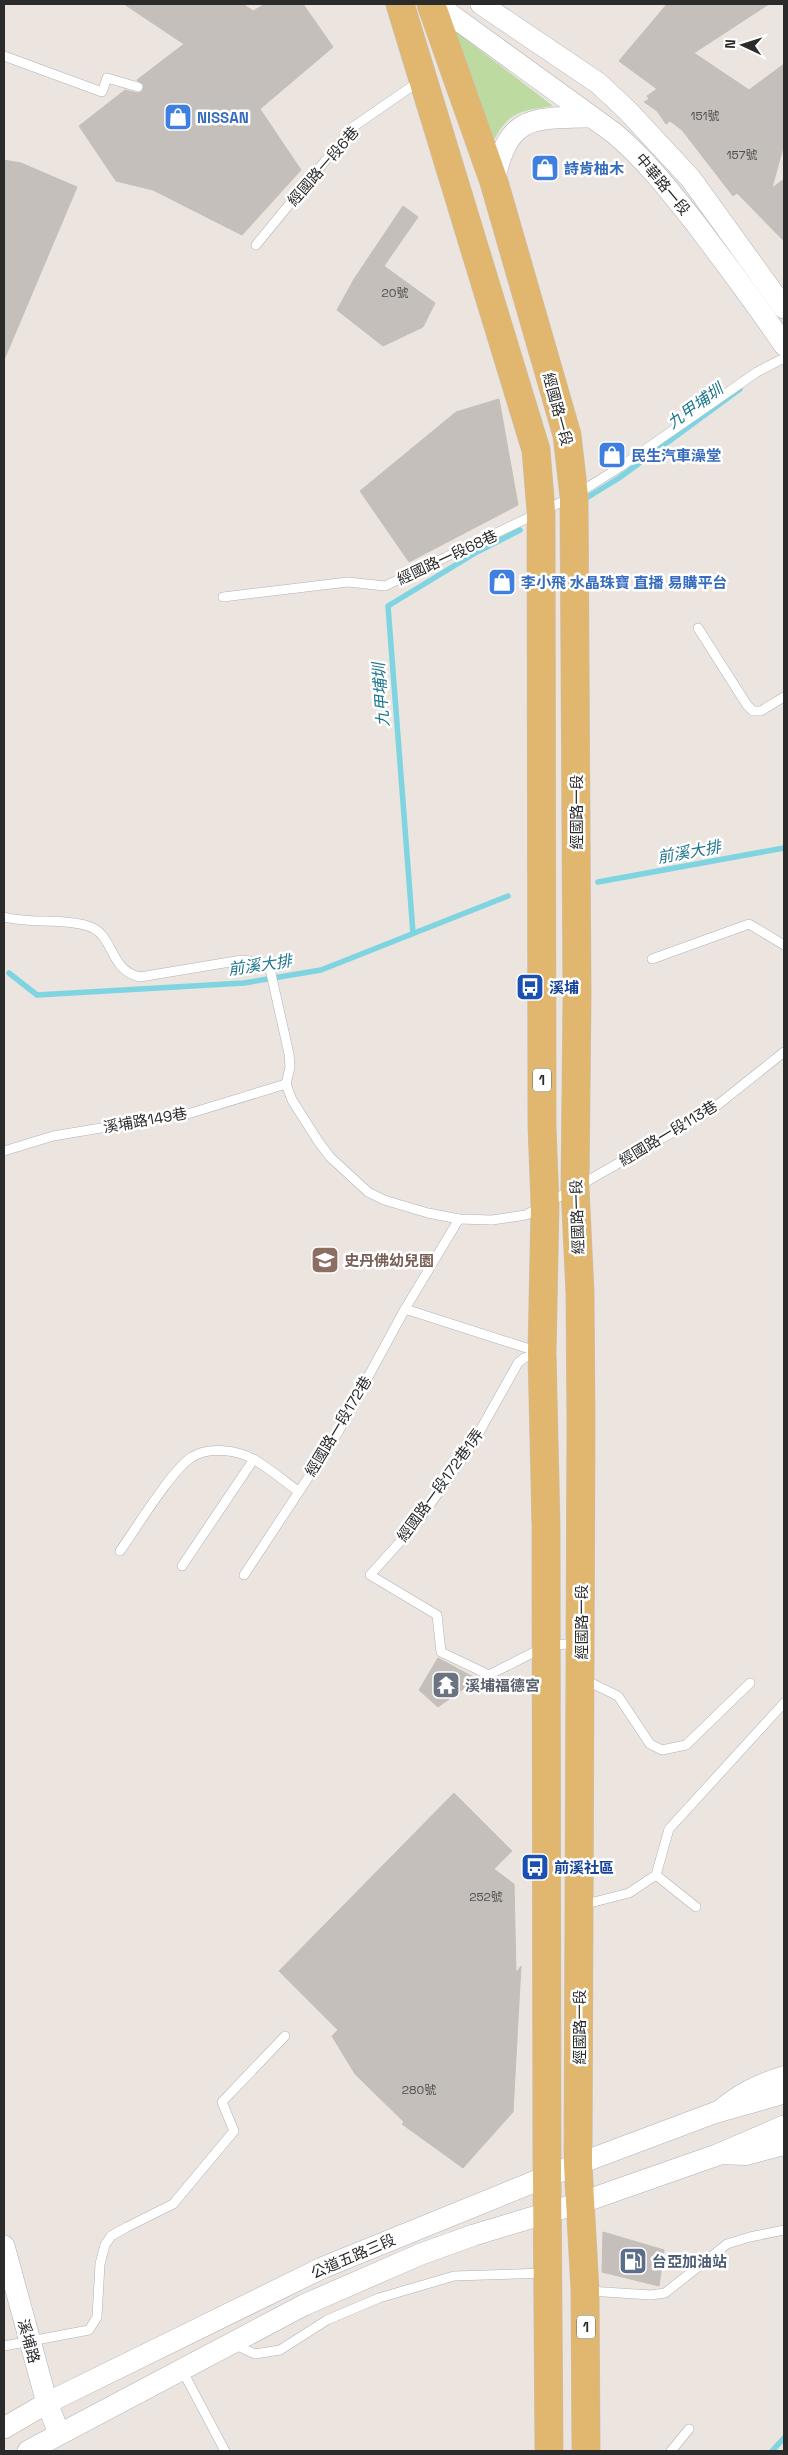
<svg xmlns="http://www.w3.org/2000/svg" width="788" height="2455" viewBox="0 0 788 2455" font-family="'Space Grotesk','Noto Sans TC',sans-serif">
	<rect width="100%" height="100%" fill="#ebe4df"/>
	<path fill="#bddba1" d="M450,27l103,79c-36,5 -47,7 -63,42z"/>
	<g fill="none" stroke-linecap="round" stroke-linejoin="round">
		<g stroke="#7ed4e1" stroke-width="5.5">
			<path d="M588,497l31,-19 121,-89"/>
			<path d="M598,882l186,-34"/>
			<path d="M413,933l-25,-327 89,-54 43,-22"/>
			<path d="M9,973l28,22 207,-12 77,-13 187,-74"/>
			<path d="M772,2451l12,-13"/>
		</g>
	</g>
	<g fill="#c4bfba" stroke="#c6bfb8">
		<path d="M124,4h119l10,7 12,-7h38l30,43 -73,62 41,61 -59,65 -89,-45 -37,-9 -37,-55 46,-36 12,3 5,-1 2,-7 -7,-5 47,-36z"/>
		<path d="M667,4h102l-75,49 55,37 35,-26v80l-12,44 12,-9v62l-47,-48 -4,3 -51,-66 -12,-9 -4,3 -9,-13 -13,-9 5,-3 -2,-3 10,-7 -38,-28z"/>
		<path d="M4,160l17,3 56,24 -73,173z"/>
		<path d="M403,206l15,11 -34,49 51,37 -12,24 -40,19 -46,-36 17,-31z"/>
		<path d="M499,399l19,106 -109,57 -49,-71 96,-79z"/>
		<path d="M438,1658l39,21 -39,28 -19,-17z"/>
		<path d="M454,1793l58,58 -18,18 20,15 2,89 5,-7 -8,146 -50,56 -61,-44 2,-2 -49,-48 -23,-38 6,-6 -59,-59z"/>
		<path d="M603,2232l61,18 -5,36 -57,-14z"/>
	</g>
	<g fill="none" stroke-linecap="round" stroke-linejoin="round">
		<defs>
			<g id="service">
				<path d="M4,56l98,36 5,-14 31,9"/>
				<path d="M256,245l97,-118 68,-47"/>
				<path d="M223,597l125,-15 37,4 189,-90 46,-29 137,-95 27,-14"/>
				<path d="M698,628l49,77 6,6h8l23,-14"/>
				<path d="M4,917c25,7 59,1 84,9 27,8 20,44 52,51l102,-17 23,3 5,6 19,85 1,13 -4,17"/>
				<path d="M652,959l97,-35 35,21"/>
				<path d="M286,1084l6,16 26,41 12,16 38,35 16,8 44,13 31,6 33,1 34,-5 49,-27 135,-77 74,-59"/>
				<path d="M4,1151l49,-15 138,-23 95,-29"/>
				<path d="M405,1309l134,43"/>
				<path d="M538,1354l-14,4 -6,5 -46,82 -55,78 -47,52 67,40 4,37 48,23 57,-29 32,-3"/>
				<path d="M120,1551c15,-21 53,-83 72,-94 17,-11 46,-7 63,3 15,9 29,21 43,31"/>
				<path d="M182,1566l72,-107"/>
				<path d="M244,1575l93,-141 68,-125 54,-90"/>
				<path d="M583,1679l35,17 32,48 12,6 24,-5 64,-62"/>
				<path d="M656,1875l40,32"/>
				<path d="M582,1905l47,-12 27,-18 13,-46 115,-126"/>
				<path d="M589,2291l62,4 14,-2 62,-49 23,-7 34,-7"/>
				<path d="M235,2345l20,9 25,-4 47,-30 52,-22 75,-22 91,-3"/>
				<path d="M4,2346l85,-16 8,-13 3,-53 5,-19 6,-9 16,-9 46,-23 61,-73 -12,-29 63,-66"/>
				<path d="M182,2370l43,81"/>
				<path d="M671,2451l18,-22"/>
			</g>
			<g id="minor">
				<path d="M717,2111c22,-18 41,-28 67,-36"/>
				<path d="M718,2155l28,1 38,-10"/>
			</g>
			<g id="tertiary">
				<path d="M436,4l178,129c32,27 56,58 82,91 30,40 60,79 88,121"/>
				<path d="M481,4l117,79 30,28 63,68 93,129"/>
				<path d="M494,182c14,-66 35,-64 96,-65"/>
				<path d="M4,2246l43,157 12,30"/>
				<path d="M4,2428l43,-25 275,-135 256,-104 136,-51 70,-20"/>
				<path d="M28,2451l276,-146 117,-51 53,-19 106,-32 137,-48 67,-29"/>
			</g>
			<g id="primary">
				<path d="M400,4l136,446 5,61 1,615 3,79 -3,148 4,173 1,651 2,274"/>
				<path d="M431,4l63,178 73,253 7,61 3,501 -2,191 5,105 1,129 -3,742 7,126 1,161"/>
			</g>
		</defs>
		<use href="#service" stroke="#afb2ba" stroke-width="10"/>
		<use href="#minor" stroke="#afb2ba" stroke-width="19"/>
		<use href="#tertiary" stroke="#afb2ba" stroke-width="22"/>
		<use href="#primary" stroke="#c4c4c4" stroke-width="29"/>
		<use href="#service" stroke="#fff" stroke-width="9"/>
		<use href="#minor" stroke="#fff" stroke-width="18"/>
		<use href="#tertiary" stroke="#fff" stroke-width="21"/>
		<use href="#primary" stroke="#e1b66e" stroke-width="28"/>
	</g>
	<defs>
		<symbol id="shop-square" viewBox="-11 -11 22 22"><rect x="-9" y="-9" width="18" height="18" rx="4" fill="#3f7fe0" stroke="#fff"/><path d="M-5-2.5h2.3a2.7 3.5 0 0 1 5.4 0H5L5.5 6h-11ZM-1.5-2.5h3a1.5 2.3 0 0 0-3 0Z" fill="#fff"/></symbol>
		<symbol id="bus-square" viewBox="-11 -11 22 22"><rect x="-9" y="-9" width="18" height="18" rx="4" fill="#1a4fb4" stroke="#fff"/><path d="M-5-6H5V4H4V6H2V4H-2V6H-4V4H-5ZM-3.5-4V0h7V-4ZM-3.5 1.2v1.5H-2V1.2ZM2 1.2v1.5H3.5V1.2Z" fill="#fff"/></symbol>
		<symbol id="school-square" viewBox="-11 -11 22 22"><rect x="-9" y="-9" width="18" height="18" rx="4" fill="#8d6e63" stroke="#fff"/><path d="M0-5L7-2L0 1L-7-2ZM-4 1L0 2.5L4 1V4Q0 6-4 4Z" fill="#fff"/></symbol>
		<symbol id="temple-square" viewBox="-11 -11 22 22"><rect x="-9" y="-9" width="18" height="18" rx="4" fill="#6b7280" stroke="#fff"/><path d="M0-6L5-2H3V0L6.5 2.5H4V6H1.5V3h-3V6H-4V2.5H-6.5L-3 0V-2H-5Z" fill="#fff"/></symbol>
		<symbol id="fuel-square" viewBox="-11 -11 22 22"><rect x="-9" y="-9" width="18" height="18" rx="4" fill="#5c6f8a" stroke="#fff"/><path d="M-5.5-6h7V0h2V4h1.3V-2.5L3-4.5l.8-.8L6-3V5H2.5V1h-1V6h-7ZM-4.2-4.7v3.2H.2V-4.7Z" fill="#fff"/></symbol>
	</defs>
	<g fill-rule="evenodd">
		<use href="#shop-square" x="162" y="101" width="32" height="32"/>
		<use href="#shop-square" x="529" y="152" width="32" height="32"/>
		<use href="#shop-square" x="596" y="439" width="32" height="32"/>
		<use href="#shop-square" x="486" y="566" width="32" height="32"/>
		<use href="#bus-square" x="514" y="971" width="32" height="32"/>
		<use href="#school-square" x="309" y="1244" width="32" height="32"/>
		<use href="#temple-square" x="430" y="1669" width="32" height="32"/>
		<use href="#bus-square" x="519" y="1851" width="32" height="32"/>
		<use href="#fuel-square" x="617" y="2245" width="32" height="32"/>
	</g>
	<g text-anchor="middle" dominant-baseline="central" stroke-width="5" stroke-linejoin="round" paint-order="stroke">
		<g font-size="12" fill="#51504f">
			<text x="705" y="116">151號</text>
			<text x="742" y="155">157號</text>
			<text x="395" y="293">20號</text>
			<text x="486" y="1897">252號</text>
			<text x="419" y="2090">280號</text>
		</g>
		<g fill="#fff" stroke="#6b6b6b" stroke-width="1">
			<rect x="533" y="1068.5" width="18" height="23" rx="4"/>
			<rect x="577" y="2315.5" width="18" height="23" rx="4"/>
		</g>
		<g font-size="14" font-weight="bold" fill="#2b2b2b">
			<text x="542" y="1080">1</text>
			<text x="586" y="2327">1</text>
		</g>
		<g font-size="15" font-weight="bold" fill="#366cbe" stroke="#fff" text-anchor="start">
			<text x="197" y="117">NISSAN</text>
			<text x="564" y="168">詩肯柚木</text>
			<text x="631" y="455">民生汽車澡堂</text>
			<text x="521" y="582">李小飛 水晶珠寶 直播 易購平台</text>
		</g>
		<g font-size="15" fill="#2b2b2b" stroke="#fff">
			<text transform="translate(323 166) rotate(-49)">經國路一段6巷</text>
			<text transform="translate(663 184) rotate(50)">中華路一段</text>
			<text transform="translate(558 409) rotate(75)">經國路一段</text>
			<text transform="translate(447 557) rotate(-25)">經國路一段68巷</text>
			<text transform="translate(576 812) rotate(-90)">經國路一段</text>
			<text transform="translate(145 1120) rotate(-10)">溪埔路149巷</text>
			<text transform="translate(668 1133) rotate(-31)">經國路一段113巷</text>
			<text transform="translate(577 1217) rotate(-92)">經國路一段</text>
			<text transform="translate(338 1426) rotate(-59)">經國路一段172巷</text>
			<text transform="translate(440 1485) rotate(-54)">經國路一段172巷1弄</text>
			<text transform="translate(581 1622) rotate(-90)">經國路一段</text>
			<text transform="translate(579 2027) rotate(-90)">經國路一段</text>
			<text transform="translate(353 2256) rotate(-23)">公道五路三段</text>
			<text transform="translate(29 2341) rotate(75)">溪埔路</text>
		</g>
		<g font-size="15" font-weight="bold" fill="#164399" stroke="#fff" text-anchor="start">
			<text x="549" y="987">溪埔</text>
			<text x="554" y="1867">前溪社區</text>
		</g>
		<g font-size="15" font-weight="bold" fill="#785e54" stroke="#fff" text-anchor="start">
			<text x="344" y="1260">史丹佛幼兒園</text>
		</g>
		<g font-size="15" font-weight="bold" fill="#5b616d" stroke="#fff" text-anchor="start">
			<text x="465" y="1685">溪埔福德宮</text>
		</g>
		<g font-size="15" font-weight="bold" fill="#4e5e75" stroke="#fff" text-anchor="start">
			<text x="652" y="2261">台亞加油站</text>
		</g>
		<g font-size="16" font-style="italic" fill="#1d758d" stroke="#fff">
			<text transform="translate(695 406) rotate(-36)">九甲埔圳</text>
			<text transform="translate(381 695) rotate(-94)">九甲埔圳</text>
			<text transform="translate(689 852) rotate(-10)">前溪大排</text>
			<text transform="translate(260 965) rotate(-8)">前溪大排</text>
		</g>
	</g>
	<rect width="788" height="2455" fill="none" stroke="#2b2b2b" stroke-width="10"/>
	<g transform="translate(743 45) rotate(274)" stroke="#ffffff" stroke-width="4" paint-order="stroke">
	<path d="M0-4L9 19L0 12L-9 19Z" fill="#2b2b2b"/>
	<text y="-8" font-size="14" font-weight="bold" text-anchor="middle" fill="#2b2b2b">N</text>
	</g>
</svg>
